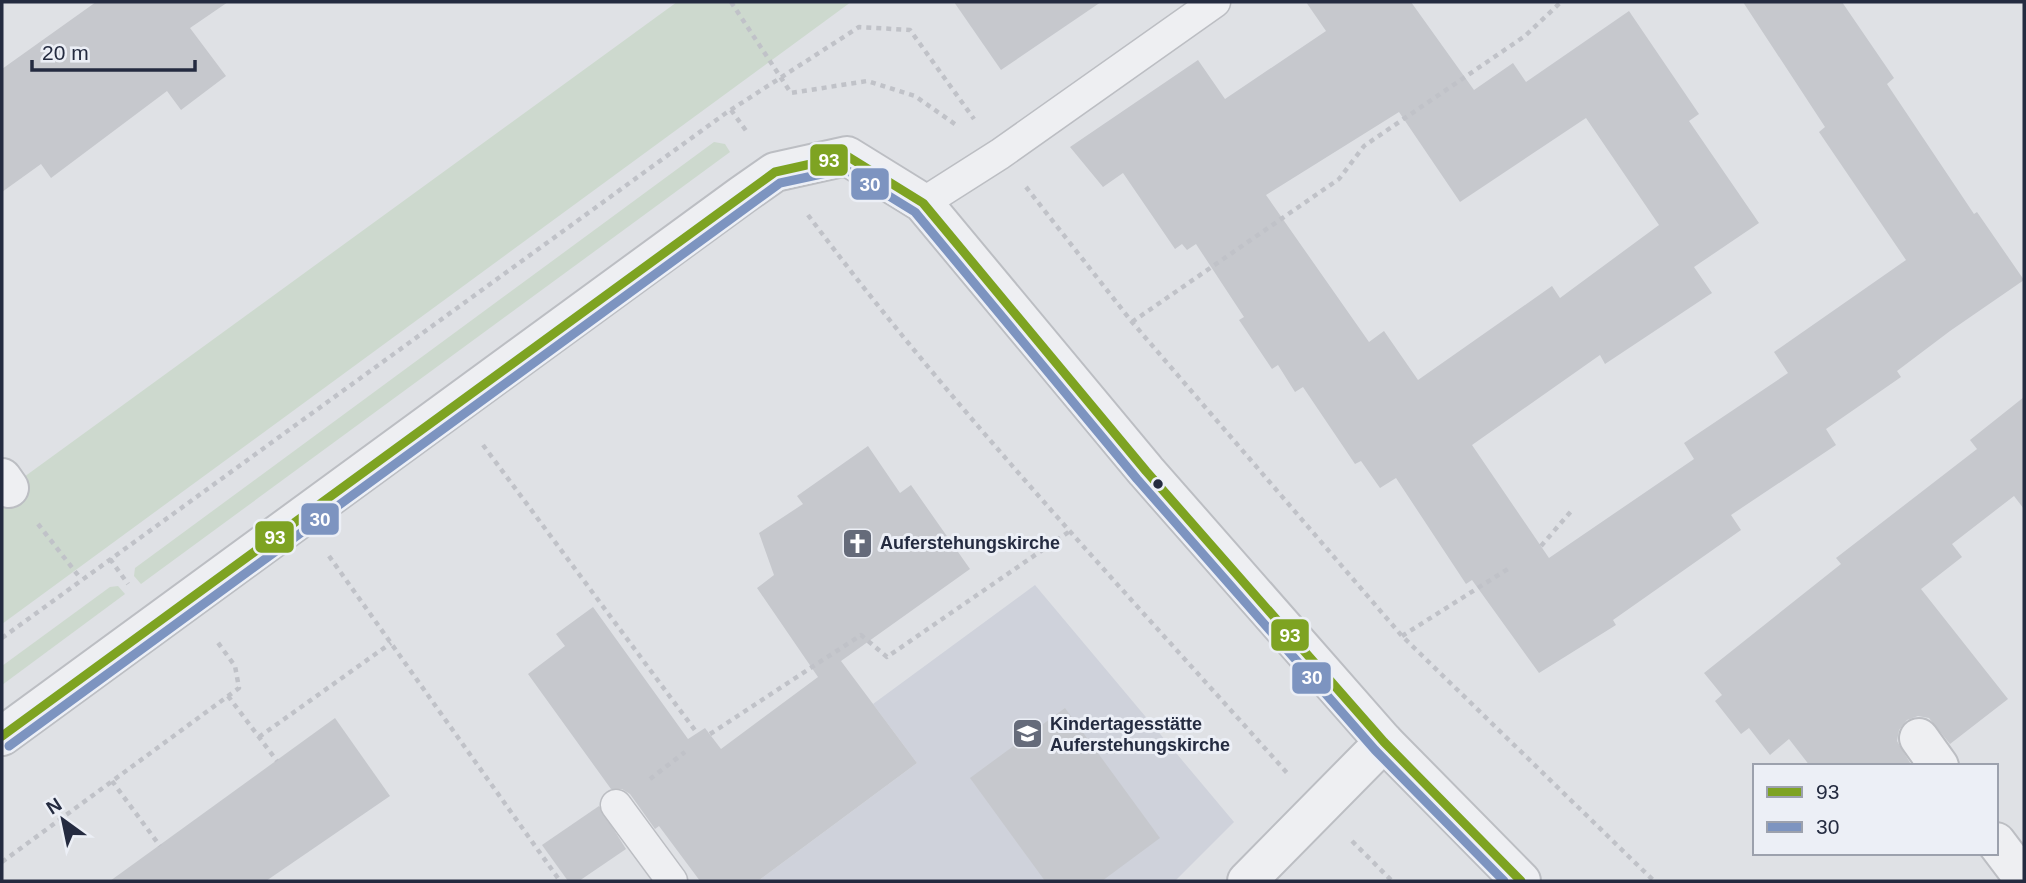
<svg xmlns="http://www.w3.org/2000/svg" width="2026" height="883" viewBox="0 0 2026 883" font-family="Helvetica,sans-serif">
	<rect width="100%" height="100%" fill="#dfe1e5"/>
	<path fill="#cfd2db" d="M1035,585l199,237 -59,59h-417l159,-118 -44,-59z"/>
	<g fill="#cdd9ce">
		<path d="M677,2h174l-849,622v-131z"/>
		<path d="M714,142l11,2 5,8 -589,432 -7,-8 1,-8z"/>
		<path d="M118,586l7,8 -123,91v-19l108,-79z"/>
	</g>
	<g fill="#c6c8cd" fill-rule="evenodd">
		<path d="M96,2h132l-38,26 36,48 -45,34 -14,-19 -116,87 -10,-14 -39,28v-123z"/>
		<path d="M954,2h147l-100,68z"/>
		<path d="M1306,2h105l63,88 39,-27 13,19 103,-71 70,103 -10,7 70,102 -65,44 18,26 -107,71 -5,-9 -128,90 77,113 145,-99 -10,-16 104,-70 -14,-21 132,-92 -87,-128 6,-5 -82,-125h99l52,76 -7,6 87,130 3,-2 47,68 -74,51 -53,40 4,6 -75,52 10,16 -105,70 10,15 -128,90 3,5 -77,48 -67,-93 -6,4 -70,-106 -16,10 -19,-27 -6,3 -52,-77 -8,5 -17,-27 -6,4 -33,-49 5,-3 -48,-73 -9,6 -5,-6 -7,5 -52,-76 -20,14 -33,-40 128,-87 27,39 101,-68zM1399,112l61,90 126,-84 73,107 -99,73 -8,-12 -134,94 -34,-49 -15,11 -103,-147z"/>
		<path d="M2024,397v112l-10,-13 -62,48 10,13 -41,32 87,110 -58,45 -21,-26 -11,-2 -11,4 -8,10 -2,11 15,25h-102l-21,-27 -19,16 -21,-27 -8,6 -26,-33 7,-6 -18,-22 137,-109 -5,-6 141,-109 -7,-9z"/>
		<path d="M868,446l32,47 11,-8 59,84 -129,92 76,102 -159,118h-58l-41,-55 -4,3 -25,-35 -8,-5h-11l-83,-115 37,-28 -9,-12 37,-27 95,132 17,-11 16,21 97,-72 -61,-89 17,-13 -15,-42 44,-29 -6,-8z"/>
		<path d="M1065,708l95,130 -58,43h-57l-75,-103z"/>
		<path d="M335,718l55,78 -124,85h-156z"/>
		<path d="M599,806l27,43 -47,32h-11l-26,-36z"/>
	</g>
	<g fill="none" stroke-linecap="round" stroke-linejoin="round">
		<defs>
			<g id="service">
				<path d="M923,203l77,-49 215,-152"/>
				<path d="M616,805l56,76"/>
			</g>
			<g id="minor">
				<path d="M2,478l7,10"/>
				<path d="M2,736l740,-541 33,-23 72,-16 76,47 223,268 238,271 137,139"/>
				<path d="M1919,738l20,28"/>
				<path d="M1996,842l28,37"/>
				<path d="M1247,881l137,-139"/>
			</g>
		</defs>
		<use href="#service" stroke="#bcbec3" stroke-width="33"/>
		<use href="#minor" stroke="#bcbec3" stroke-width="42"/>
		<g stroke="#c0c2c8" stroke-width="4.5" stroke-dasharray="5 5" stroke-linecap="butt">
			<path d="M731,2l60,91 76,-12 48,15 44,31"/>
			<path d="M731,110l16,22"/>
			<path d="M1026,187l106,135 270,314 252,245"/>
			<path d="M808,215c147,197 317,376 480,559"/>
			<path d="M1132,322l207,-143 25,-33 161,-110 36,-34"/>
			<path d="M483,445l214,288"/>
			<path d="M38,524l43,55"/>
			<path d="M1541,546l32,-37"/>
			<path d="M329,556l231,325"/>
			<path d="M110,559l18,25"/>
			<path d="M1402,636l109,-69"/>
			<path d="M2,638l724,-525 133,-86 51,3 64,89"/>
			<path d="M228,696l49,65"/>
			<path d="M710,734l151,-99 26,22 183,-126"/>
			<path d="M259,737l132,-94"/>
			<path d="M650,779l35,-27"/>
			<path d="M112,781l48,65"/>
			<path d="M1352,841l40,40"/>
			<path d="M2,862l237,-174 -4,-22 -19,-26"/>
		</g>
		<use href="#service" stroke="#eeeff2" stroke-width="30"/>
		<use href="#minor" stroke="#eeeff2" stroke-width="38"/>
		<defs>
			<path id="bus-1" d="M2,736l773,-564 72,-16 76,47 223,268 238,271 137,139"/>
			<path id="bus-2" d="M9,746l771,-563 65,-14 70,43 222,267 238,271 129,131"/>
		</defs>
		<use href="#bus-1" stroke="#eceff6" stroke-width="14"/>
		<use href="#bus-2" stroke="#eceff6" stroke-width="14"/>
		<use href="#bus-1" stroke="#7ea322" stroke-width="9"/>
		<use href="#bus-2" stroke="#7d94c0" stroke-width="9"/>
	</g>
	<defs>
		<symbol id="church-square" viewBox="-11 -11 22 22"><rect x="-9" y="-9" width="18" height="18" rx="4" fill="#656b7a" stroke="#eceff6"/><path d="M-1.2-6h2.4v3.5h3.3v2.4h-3.3V6h-2.4V-.1h-3.3v-2.4h3.3Z" fill="#fff"/></symbol>
		<symbol id="school-square" viewBox="-11 -11 22 22"><rect x="-9" y="-9" width="18" height="18" rx="4" fill="#656b7a" stroke="#eceff6"/><path d="M0-5L7-2L0 1L-7-2ZM-4 1L0 2.5L4 1V4Q0 6-4 4Z" fill="#fff"/></symbol>
	</defs>
	<g fill-rule="evenodd">
		<use href="#church-square" x="840" y="526" width="35" height="35"/>
		<use href="#school-square" x="1010" y="716" width="35" height="35"/>
	</g>
	<circle fill="#242b40" stroke="#eceff6" stroke-width="2.5" cx="1158" cy="484" r="6"/>
	<g text-anchor="middle" dominant-baseline="central" stroke-width="6" stroke-linejoin="round" paint-order="stroke">
		<g font-size="18" font-weight="bold" fill="#242b40" stroke="#eceff6" text-anchor="start">
			<text x="880" y="543">Auferstehungskirche</text>
			<text x="1050" y="724">Kindertagesstätte<tspan x="1050" dy="21">Auferstehungskirche</tspan></text>
		</g>
	</g>
	<g stroke="#eceff6" stroke-width="2.5">
		<rect x="809" y="143" width="40" height="34" rx="7" fill="#7ea322"/>
		<rect x="850" y="167" width="40" height="34" rx="7" fill="#7d94c0"/>
		<rect x="300" y="502" width="40" height="34" rx="7" fill="#7d94c0"/>
		<rect x="254" y="520" width="41" height="34" rx="7" fill="#7ea322"/>
		<rect x="1270" y="618" width="40" height="34" rx="7" fill="#7ea322"/>
		<rect x="1291" y="661" width="41" height="34" rx="7" fill="#7d94c0"/>
	</g>
	<g font-size="19" text-anchor="middle" font-weight="bold" fill="#fff">
		<text x="829" y="167">93</text>
		<text x="870" y="191">30</text>
		<text x="320" y="526">30</text>
		<text x="275" y="544">93</text>
		<text x="1290" y="642">93</text>
		<text x="1312" y="684">30</text>
	</g>
	<rect width="2026" height="883" fill="none" stroke="#242b40" stroke-width="7"/>
	<rect x="1753" y="764" width="245" height="91" fill="#eceff6" stroke="#9ca1ad" stroke-width="2"/>
	<rect x="1767" y="787" width="35" height="10" fill="#7ea322" stroke="#9ca1ad" stroke-width="2"/>
	<text x="1816" y="799" font-size="21" fill="#242b40">93</text>
	<rect x="1767" y="822" width="35" height="10" fill="#7d94c0" stroke="#9ca1ad" stroke-width="2"/>
	<text x="1816" y="834" font-size="21" fill="#242b40">30</text>
	<g transform="translate(63 820) rotate(327)" stroke="#eceff6" stroke-width="5" paint-order="stroke">
	<path d="M0-5L12 26L0 18L-12 26Z" fill="#242b40"/>
	<text y="-10" font-size="19" font-weight="bold" text-anchor="middle" fill="#242b40">N</text>
	</g>
	<path d="M32 60v10h163v-10" fill="none" stroke="#242b40" stroke-width="3.5"/>
	<text x="42" y="60" font-size="21" fill="#242b40" stroke="#eceff6" stroke-width="5" paint-order="stroke">20 m</text>
</svg>
